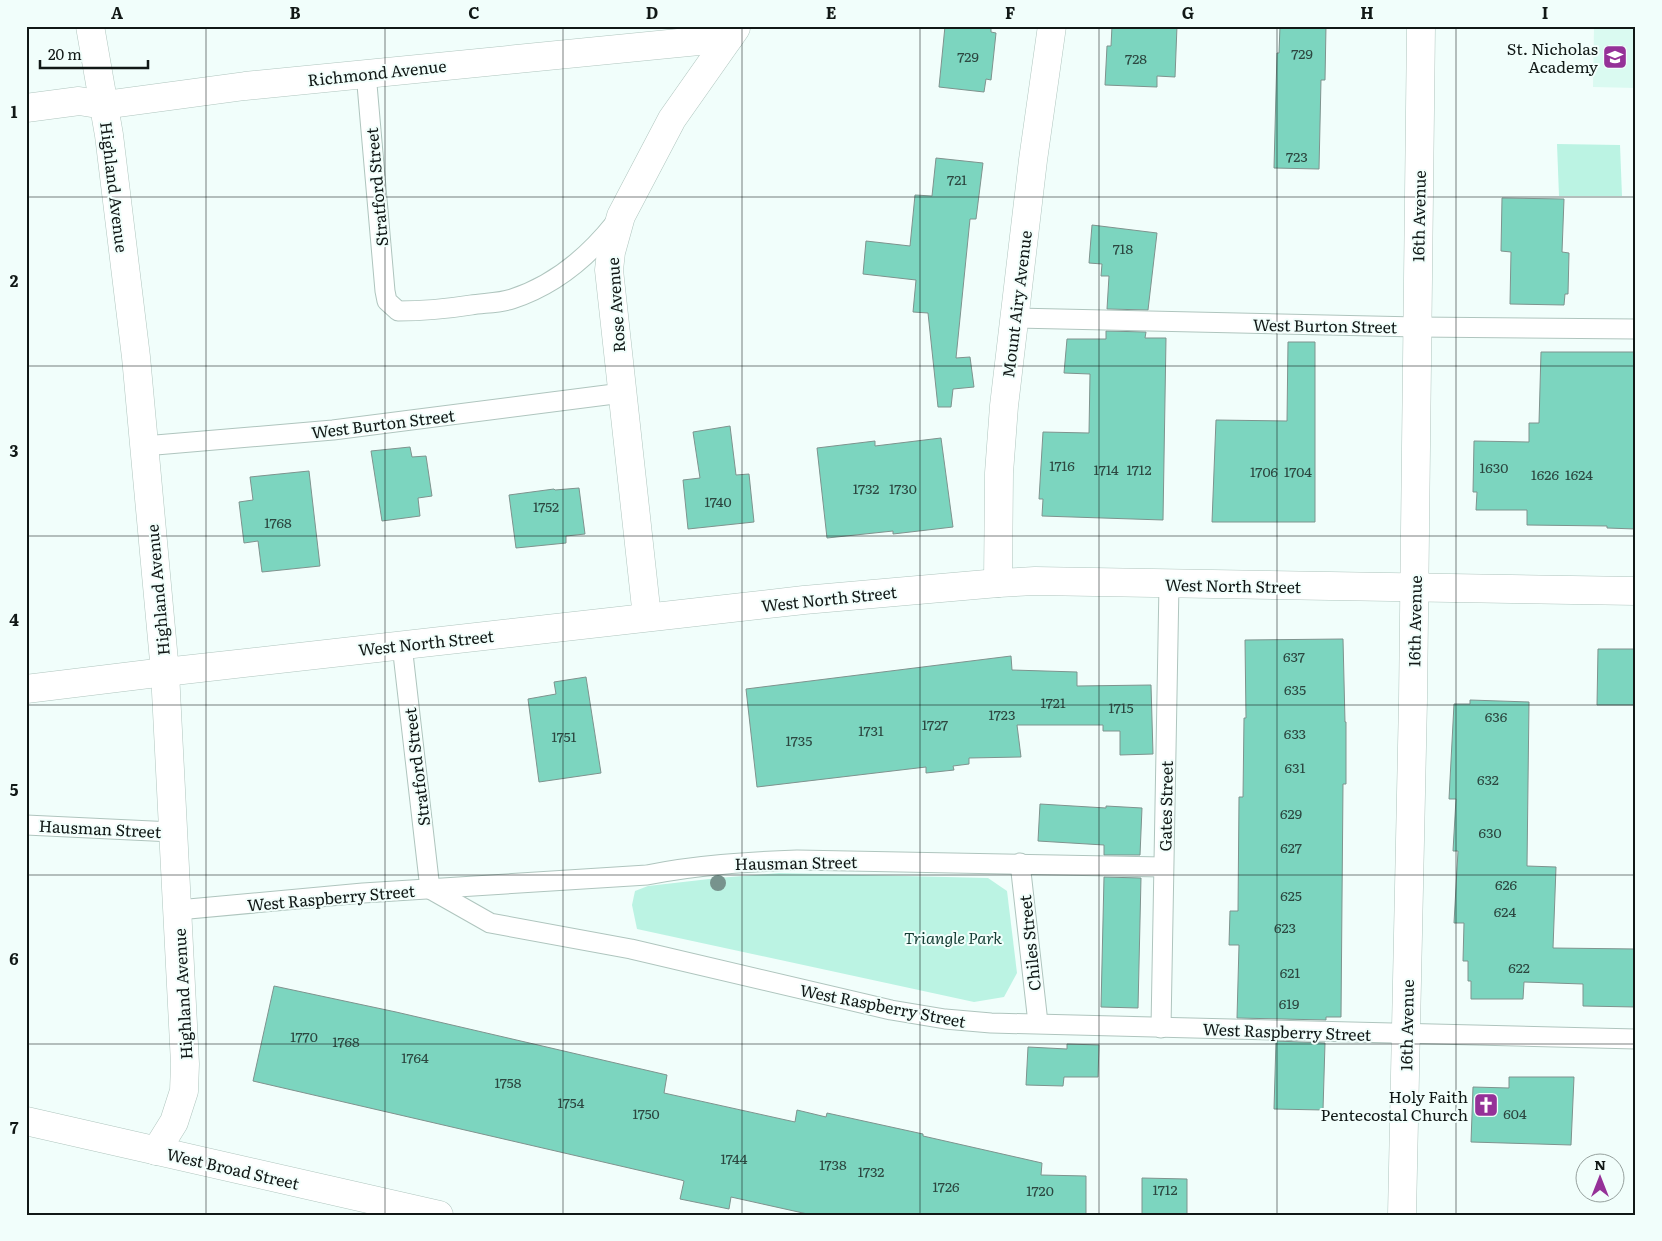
<svg xmlns="http://www.w3.org/2000/svg" width="1662" height="1241" viewBox="0 0 1662 1241" font-family="Literata,serif">
	<rect width="100%" height="100%" fill="#f1fefb"/>
	<path fill="#dafaf1" d="M1594,26h42v62l-43,-1z"/>
	<g fill="#bbf3e3">
		<path d="M1557,144l63,1 2,51h-63z"/>
		<path d="M779,873l209,5 19,13 10,82 -13,24 -30,5 -337,-73 -5,-24 3,-14 13,-5 70,-8z"/>
	</g>
	<g fill="#7cd5bf" stroke="#7f938e">
		<path d="M945,26h46v6l5,1 -5,47 -5,-1 -2,13 -45,-5z"/>
		<path d="M1112,26h65l-2,51 -18,-1v11l-52,-2 2,-39h4z"/>
		<path d="M1280,26h46l-1,54h-4l-2,89 -45,-1 3,-115h2z"/>
		<path d="M936,158l47,5 -7,56h-6l-14,139 14,-1 4,30 -21,2 -2,18h-13l-10,-94 -15,-1 3,-32 -53,-6 3,-33 44,5 5,-51 17,1z"/>
		<path d="M1502,198l62,1 -2,53 7,1 -1,41h-3l-1,11 -54,-1 1,-52 -10,-1z"/>
		<path d="M1092,225l65,8 -9,77 -41,-1 2,-33h-8l1,-12 -13,-1z"/>
		<path d="M1106,331l40,1 -1,6h21l-3,182 -121,-4 1,-17h-4l4,-67 46,1 1,-59 -26,-1 3,-34h39z"/>
		<path d="M1288,342h27v180h-103l4,-102 71,1z"/>
		<path d="M1541,352h95v177l-29,-1v-2l-80,-1v-15h-51l1,-18h-4l1,-51 55,1v-19h10z"/>
		<path d="M730,426l6,49 13,-1 5,48 -66,7 -5,-49 17,-2 -7,-46z"/>
		<path d="M941,438l12,89 -60,7v-3l-66,7 -10,-90 58,-7v5z"/>
		<path d="M410,447l2,10 14,-1 6,40 -14,2 2,18 -38,5 -11,-70z"/>
		<path d="M309,471l11,95 -58,6 -4,-31 -14,2 -5,-41 14,-2 -3,-23z"/>
		<path d="M579,488l6,46 -19,2v7l-50,5 -7,-53 45,-6 1,1z"/>
		<path d="M1343,639l2,83h1v62h-3l-2,233h-15v3l-89,-2 2,-73h-10l1,-34h8l1,-114h4l1,-79h2l-1,-78z"/>
		<path d="M1598,649h38v56h-39z"/>
		<path d="M1011,656l1,14 65,2v14l74,-1 2,69 -33,1v-24h-17v-6h-86l4,32 -52,1v6l-16,2 1,4 -28,3v-6l-169,20 -11,-98z"/>
		<path d="M586,677l15,96 -62,9 -11,-83 28,-5 -2,-12z"/>
		<path d="M1470,700l59,2 -2,164 29,1 -3,81 83,1v58l-53,-1v-22l-59,-2 -1,17h-52v-18h-3v-20h-5l1,-38h-10l4,-72h-5l3,-52h-7l5,-95h16z"/>
		<path d="M1040,804l66,4v-2l36,2 -2,47h-36v-10l-66,-4z"/>
		<path d="M1104,877l37,1 -3,130 -37,-1z"/>
		<path d="M274,986l122,26 271,63 -3,18 131,29 2,-12 29,7 1,-4 96,21v2l119,27 -1,12 45,1v39h-274l-81,-18 -2,12 -49,-10 4,-18 -3,-1 -428,-99z"/>
		<path d="M1276,1041l49,2 -2,67 -49,-1z"/>
		<path d="M1067,1044l32,1 -1,32h-34l-1,9 -37,-1 2,-38 39,2z"/>
		<path d="M1509,1077h65l-3,68 -100,-3 2,-55 36,1z"/>
		<path d="M1142,1178l45,1v36h-45z"/>
	</g>
	<g fill="none" stroke-linecap="round" stroke-linejoin="round">
		<defs>
			<g id="service">
				<path d="M366,73l19,218 2,10 11,10c25,0 48,-2 73,-6 13,-2 29,-2 41,-6 43,-14 76,-42 103,-76"/>
				<path d="M1015,318l402,9 219,2"/>
				<path d="M144,446l189,-16 289,-37"/>
				<path d="M402,645l28,244"/>
				<path d="M26,825l147,7"/>
				<path d="M1020,863l18,160"/>
				<path d="M430,889l60,34 141,26 260,61 54,9 46,4 645,16"/>
				<path d="M178,910l185,-17 284,-18c50,-10 99,-13 150,-15l366,7"/>
				<path d="M1161,1028l8,-444"/>
			</g>
			<g id="minor">
				<path d="M90,26l19,109 27,222 29,315 20,392 -1,27 -10,31 -18,29"/>
				<path d="M26,108l53,-7 25,4 141,-19 484,-48"/>
				<path d="M998,583l1,-110 5,-67 29,-246 19,-134"/>
				<path d="M647,617l-38,-347 2,-18 10,-36 51,-97 64,-91"/>
				<path d="M26,689l139,-17 639,-72 194,-17 37,-2 601,10"/>
				<path d="M1402,1215l11,-515 8,-674"/>
			</g>
			<path id="primary" d="M26,1121l413,94"/>
		</defs>
		<use href="#service" stroke="#afc5be" stroke-width="21"/>
		<use href="#minor" stroke="#afc5be" stroke-width="29"/>
		<use href="#primary" stroke="#afc5be" stroke-width="29"/>
		<use href="#service" stroke="#fff" stroke-width="19"/>
		<use href="#minor" stroke="#fff" stroke-width="28"/>
		<use href="#primary" stroke="#fff" stroke-width="28"/>
	</g>
	<circle fill="#77938d" cx="718" cy="883" r="8"/>
	<path fill="none" stroke="#111816" stroke-width="1" stroke-opacity="0.55" d="M206,26v1189M385,26v1189M563,26v1189M742,26v1189M920,26v1189M1099,26v1189M1277,26v1189M1456,26v1189M26,197h1610M26,366h1610M26,536h1610M26,705h1610M26,875h1610M26,1044h1610"/>
	<defs>
		<symbol id="school-square" viewBox="-11 -11 22 22"><rect x="-9" y="-9" width="18" height="18" rx="4" fill="#953198" stroke="#f1fefb"/><path d="M0-5L7-2L0 1L-7-2ZM-4 1L0 2.5L4 1V4Q0 6-4 4Z" fill="#fff"/></symbol>
		<symbol id="church-square" viewBox="-11 -11 22 22"><rect x="-9" y="-9" width="18" height="18" rx="4" fill="#953198" stroke="#f1fefb"/><path d="M-1.2-6h2.4v3.5h3.3v2.4h-3.3V6h-2.4V-.1h-3.3v-2.4h3.3Z" fill="#fff"/></symbol>
	</defs>
	<g fill-rule="evenodd">
		<use href="#school-square" x="1601" y="43" width="28" height="28"/>
		<use href="#church-square" x="1472" y="1091" width="28" height="28"/>
	</g>
	<g text-anchor="middle" dominant-baseline="central" stroke-width="4" stroke-linejoin="round" paint-order="stroke">
		<g font-size="14" fill="#2c4740">
			<text x="1302" y="53">729</text>
			<text x="968" y="56">729</text>
			<text x="1136" y="58">728</text>
			<text x="1297" y="156">723</text>
			<text x="957" y="179">721</text>
			<text x="1123" y="248">718</text>
			<text x="1062" y="465">1716</text>
			<text x="1494" y="467">1630</text>
			<text x="1106" y="469">1714</text>
			<text x="1139" y="469">1712</text>
			<text x="1264" y="471">1706</text>
			<text x="1298" y="471">1704</text>
			<text x="1545" y="474">1626</text>
			<text x="1579" y="474">1624</text>
			<text x="866" y="488">1732</text>
			<text x="903" y="488">1730</text>
			<text x="718" y="501">1740</text>
			<text x="546" y="506">1752</text>
			<text x="278" y="522">1768</text>
			<text x="1294" y="656">637</text>
			<text x="1295" y="689">635</text>
			<text x="1053" y="702">1721</text>
			<text x="1121" y="707">1715</text>
			<text x="1002" y="714">1723</text>
			<text x="1496" y="716">636</text>
			<text x="935" y="724">1727</text>
			<text x="871" y="730">1731</text>
			<text x="1295" y="733">633</text>
			<text x="564" y="736">1751</text>
			<text x="799" y="740">1735</text>
			<text x="1295" y="767">631</text>
			<text x="1488" y="779">632</text>
			<text x="1291" y="813">629</text>
			<text x="1490" y="832">630</text>
			<text x="1291" y="847">627</text>
			<text x="1506" y="884">626</text>
			<text x="1291" y="895">625</text>
			<text x="1505" y="911">624</text>
			<text x="1285" y="927">623</text>
			<text x="1519" y="967">622</text>
			<text x="1290" y="972">621</text>
			<text x="1289" y="1003">619</text>
			<text x="304" y="1036">1770</text>
			<text x="346" y="1041">1768</text>
			<text x="415" y="1057">1764</text>
			<text x="508" y="1082">1758</text>
			<text x="571" y="1102">1754</text>
			<text x="646" y="1113">1750</text>
			<text x="1515" y="1113">604</text>
			<text x="734" y="1158">1744</text>
			<text x="833" y="1164">1738</text>
			<text x="871" y="1171">1732</text>
			<text x="946" y="1186">1726</text>
			<text x="1165" y="1189">1712</text>
			<text x="1040" y="1190">1720</text>
		</g>
		<g font-size="16" fill="#111816" stroke="#f1fefb" text-anchor="end">
			<text x="1598" y="48">St. Nicholas<tspan x="1598" dy="18">Academy</tspan></text>
			<text x="1468" y="1096">Holy Faith<tspan x="1468" dy="18">Pentecostal Church</tspan></text>
		</g>
		<g font-size="16" fill="#111816" stroke="#f1fefb">
			<text transform="translate(377 72) rotate(-6)">Richmond Avenue</text>
			<text transform="translate(115 187) rotate(83)">Highland Avenue</text>
			<text transform="translate(376 187) rotate(-95)">Stratford Street</text>
			<text transform="translate(1418 216) rotate(-89)">16th Avenue</text>
			<text transform="translate(1016 304) rotate(-83)">Mount Airy Avenue</text>
			<text transform="translate(615 305) rotate(-94)">Rose Avenue</text>
			<text transform="translate(1325 325) rotate(1)">West Burton Street</text>
			<text transform="translate(383 423) rotate(-7)">West Burton Street</text>
			<text transform="translate(1233 585) rotate(1)">West North Street</text>
			<text transform="translate(157 590) rotate(-95)">Highland Avenue</text>
			<text transform="translate(829 598) rotate(-6)">West North Street</text>
			<text transform="translate(1414 621) rotate(-89)">16th Avenue</text>
			<text transform="translate(426 642) rotate(-6)">West North Street</text>
			<text transform="translate(416 767) rotate(-97)">Stratford Street</text>
			<text transform="translate(1165 806) rotate(-89)">Gates Street</text>
			<text transform="translate(100 828) rotate(3)">Hausman Street</text>
			<text transform="translate(796 862) rotate(-1)">Hausman Street</text>
			<text transform="translate(331 897) rotate(-5)">West Raspberry Street</text>
			<text transform="translate(1029 943) rotate(-96)">Chiles Street</text>
			<text transform="translate(182 994) rotate(-93)">Highland Avenue</text>
			<text transform="translate(883 1005) rotate(11)">West Raspberry Street</text>
			<text transform="translate(1406 1025) rotate(-89)">16th Avenue</text>
			<text transform="translate(1287 1031) rotate(2)">West Raspberry Street</text>
			<text transform="translate(233 1168) rotate(13)">West Broad Street</text>
		</g>
		<g font-size="16" font-style="italic" fill="#133c33" stroke="#f1fefb">
			<text x="953" y="937">Triangle Park</text>
		</g>
	</g>
	<rect width="1662" height="1241" fill="none" stroke="#f1fefb" stroke-width="55"/>
	<g transform="translate(1600 1178)"><circle r="24" fill="#f1fefb" stroke="#97a29f"/>
	<path d="M0-4L9 19L0 12L-9 19Z" fill="#953198"/>
	<text y="-8" font-size="14" font-weight="bold" text-anchor="middle" fill="#111816">N</text>
	</g>
	<path d="M40 60v8h108v-8" fill="none" stroke="#111816" stroke-width="2.5"/>
	<text x="48" y="60" font-size="15" fill="#111816" stroke="#f1fefb" stroke-width="4" paint-order="stroke">20 m</text>
	<rect x="28" y="28" width="1606" height="1186" fill="none" stroke="#111816" stroke-width="2"/>
	<g font-size="16" text-anchor="middle" font-weight="bold" fill="#111816">
		<text x="117" y="19">A</text>
		<text x="295" y="19">B</text>
		<text x="474" y="19">C</text>
		<text x="652" y="19">D</text>
		<text x="831" y="19">E</text>
		<text x="1010" y="19">F</text>
		<text x="1188" y="19">G</text>
		<text x="1367" y="19">H</text>
		<text x="1545" y="19">I</text>
		<text x="14" y="118">1</text>
		<text x="14" y="287">2</text>
		<text x="14" y="457">3</text>
		<text x="14" y="626">4</text>
		<text x="14" y="796">5</text>
		<text x="14" y="965">6</text>
		<text x="14" y="1134">7</text>
	</g>
</svg>
